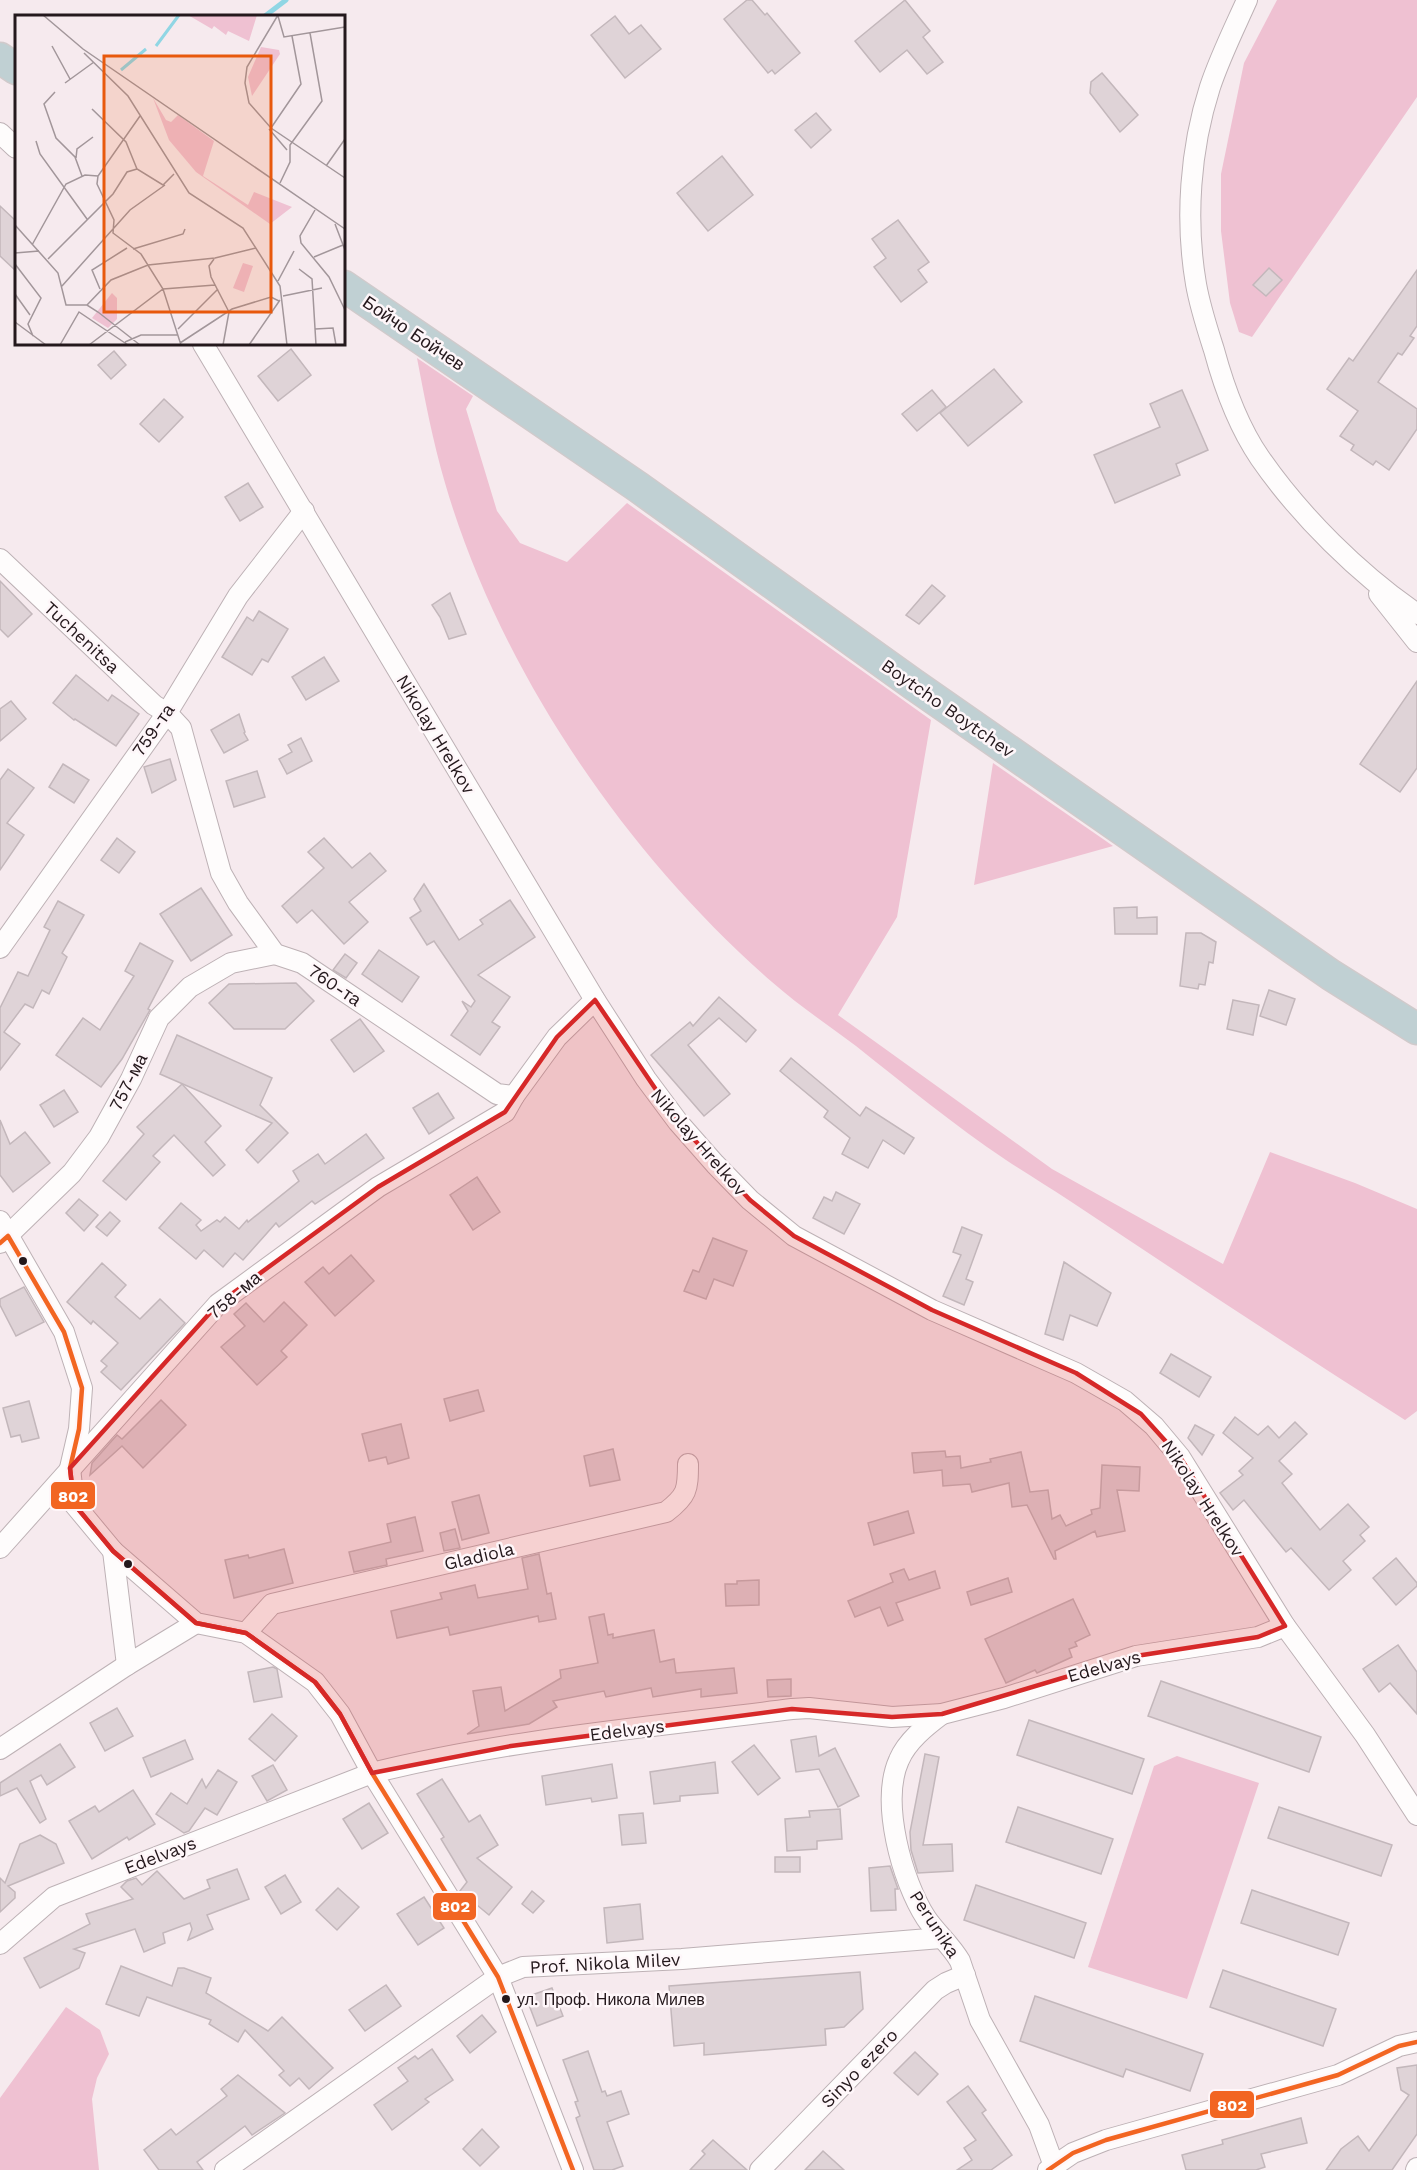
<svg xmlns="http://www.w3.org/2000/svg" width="1417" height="2170" viewBox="0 0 1417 2170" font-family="'Work Sans',sans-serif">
	<rect width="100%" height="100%" fill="#f6eaee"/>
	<g fill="#efc1d2">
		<path d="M1277,0h140v97l-165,240 -13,-5 -9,-29 -9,-72v-57l23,-111z"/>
		<path d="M417,358l56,38 -7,13 31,102 23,32 47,19 60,-59 304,217 -34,197 -59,98 214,154 171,95 47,-112 85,31 62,26v202l-12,9c-113,-72 -224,-145 -335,-219 -21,-14 -43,-27 -64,-41 -52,-35 -101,-75 -150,-114 -28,-21 -58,-41 -84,-64 -146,-127 -273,-313 -327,-499 -12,-41 -20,-83 -28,-125z"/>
		<path d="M993,763l110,76 10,7 -139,39z"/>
		<path d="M1177,1756l82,27 -72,216 -99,-32 66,-201z"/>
		<path d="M66,2007l34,23 9,24 -12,24 -5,21 7,71h-99v-72z"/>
	</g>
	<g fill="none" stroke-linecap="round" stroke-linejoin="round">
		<path stroke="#90d6e4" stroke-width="5" d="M265,16l21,-16"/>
	</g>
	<g fill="#dfd3d7" stroke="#c3b7bb" stroke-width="1.5">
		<path d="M747,0h5l13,15 2,-2 33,40 -25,21 -3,-4 -4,3 -44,-54z"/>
		<path d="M905,0l25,31 -7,6 20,25 -16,12 -20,-24 -27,22 -25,-31z"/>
		<path d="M615,16l14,18 12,-9 20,24 -36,29 -34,-43z"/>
		<path d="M1102,73l36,42 -18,17 -30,-39 1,-11z"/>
		<path d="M816,113l15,17 -20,18 -16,-18z"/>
		<path d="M722,156l31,39 -45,36 -31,-38z"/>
		<path d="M0,206l16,15v50l-16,-15z"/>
		<path d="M898,220l31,42 -11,8 9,12 -26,20 -27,-35 12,-9 -14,-19z"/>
		<path d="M1269,268l13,12 -16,16 -13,-11z"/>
		<path d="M1417,270v56l-7,10 4,2 -12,17 -4,-2 -20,29 39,27v20l-28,41 -13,-9 -3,4 -22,-15 3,-5 -14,-9 18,-25 -31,-22 22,-31 4,3z"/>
		<path d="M291,349l20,26 -33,26 -20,-25z"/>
		<path d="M114,351l12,14 -15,14 -13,-14z"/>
		<path d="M994,369l28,33 -54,44 -28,-33z"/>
		<path d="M932,390l14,17 -29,24 -15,-17z"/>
		<path d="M1182,390l26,60 -32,14 4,11 -65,28 -21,-48 66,-28 -10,-23z"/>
		<path d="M164,399l19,18 -24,25 -19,-18z"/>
		<path d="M248,483l15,24 -23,14 -15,-24z"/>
		<path d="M0,581l32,33 -24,23 -8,-8z"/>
		<path d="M932,585l13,11 -26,28 -13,-9z"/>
		<path d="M450,593l16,41 -17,5 -9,-22 -8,-12z"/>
		<path d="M259,611l29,18 -20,33 -6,-3 -10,16 -30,-18 25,-40 6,4z"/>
		<path d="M324,657l15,24 -33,19 -14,-23z"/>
		<path d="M76,675l32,26 4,-6 27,19 -23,32 -41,-27 -1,1 -21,-17z"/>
		<path d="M1417,681v87l-17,24 -40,-28z"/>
		<path d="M11,701l15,18 -26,22v-32z"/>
		<path d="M239,714l6,18 -1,1 4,7 -24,13 -13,-23z"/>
		<path d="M301,738l11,23 -25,13 -8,-15 13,-7 -4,-7z"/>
		<path d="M170,759l6,21 -24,13 -8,-26z"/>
		<path d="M63,764l26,16 -15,23 -25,-16z"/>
		<path d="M8,769l26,19 -27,35 17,12 -24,35v-90z"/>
		<path d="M257,771l8,26 -31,10 -8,-26z"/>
		<path d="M117,838l18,14 -16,21 -18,-13z"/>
		<path d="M324,838l28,30 18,-15 16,18 -37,31 19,20 -24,22 -32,-34 -15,13 -15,-17 42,-38 -16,-16z"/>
		<path d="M424,884l35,56 24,-16 -3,-4 30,-20 25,37 -57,38 32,22 -18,25 8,5 -20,28 -29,-20 17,-24 -6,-10 9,6 4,-6 -41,-60 -7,4 -17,-27 11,-7 -7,-12z"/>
		<path d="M201,888l31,47 -41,26 -31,-47z"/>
		<path d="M58,901l26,14 -22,38 5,4 -18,37 -7,-4 -9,18 -8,-4 -21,28 16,12 -20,26v-62l18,-36 10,4 22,-46 -6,-3z"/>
		<path d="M1137,907v11l20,-1v17h-42l-1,-26z"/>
		<path d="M1186,933h15l15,9 -3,21 -4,-1 -4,23 -6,-1 -1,5 -18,-3z"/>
		<path d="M140,943l33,18 -25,48 2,1 -28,49 -21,28 -45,-32 27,-37 17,12 34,-54 -9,-5z"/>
		<path d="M379,950l40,27 -17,25 -40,-28z"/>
		<path d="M345,954l12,9 -11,15 -13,-8z"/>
		<path d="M296,983l18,18 -29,28h-51l-25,-26 20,-19z"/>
		<path d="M1269,990l26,9 -9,26 -26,-9z"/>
		<path d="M719,997l37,33 -10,12 -27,-24 -31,27 42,49 -26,22 -53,-61 39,-33 3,4z"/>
		<path d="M1233,1000l26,5 -6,30 -26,-6z"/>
		<path d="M360,1019l24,32 -30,21 -23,-32z"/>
		<path d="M177,1035l95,43 -12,27 28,28 -30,30 -12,-13 26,-27 -112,-49z"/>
		<path d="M791,1058l69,58 6,-9 48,31 -10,16 -21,-14 -15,28 -26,-14 8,-16 -26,-21 4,-6 -48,-40z"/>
		<path d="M182,1084l39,42 -16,16 20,23 -12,11 -39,-41 -21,21 7,6 -34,38 -23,-19 41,-47 -7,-7z"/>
		<path d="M64,1090l14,22 -24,15 -14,-22z"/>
		<path d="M438,1093l16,25 -25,16 -16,-26z"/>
		<path d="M0,1120l10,24 15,-12 25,31 -37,29 -13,-17z"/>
		<path d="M366,1134l18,24 -69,46 -3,-3 -33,26 -3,-4 -33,37 -8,-7 -12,14 -19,-17 -8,9 -37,-31 22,-25 20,17 -5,5 5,6 16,-11 3,2 5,-5 14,12 8,-9 1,2 51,-41 -6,-10 25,-17 7,10z"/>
		<path d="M477,1177l23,35 -27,18 -23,-35z"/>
		<path d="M836,1192l24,12 -16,30 -31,-16 11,-21 8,4z"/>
		<path d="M79,1199l19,16 -14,16 -18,-18z"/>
		<path d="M110,1212l10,9 -13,15 -11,-9z"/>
		<path d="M962,1227l20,8 -16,44 7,3 -9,23 -21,-9 18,-41 -8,-3z"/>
		<path d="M713,1238l34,13 -14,35 -19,-7 -8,20 -22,-8 9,-21 6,2z"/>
		<path d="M351,1255l23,26 -39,35 -30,-34 18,-15 6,7z"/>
		<path d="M1064,1262l47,31 -14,33 -27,-11 -7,25 -18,-6z"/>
		<path d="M102,1263l24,22 -11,12 25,22 20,-20 25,24 -64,67 -20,-18 6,-6 -6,-5 17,-18 -25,-22 -2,3 -24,-22z"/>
		<path d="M24,1287l20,35 -28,14 -16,-31v-6z"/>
		<path d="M284,1302l23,23 -26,26 6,6 -30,28 -36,-38 24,-21 -11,-12 12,-11 18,19z"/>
		<path d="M1171,1354l40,23 -12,20 -39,-24z"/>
		<path d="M478,1390l6,21 -34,10 -6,-22z"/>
		<path d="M161,1400l25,25 -43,43 -21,-22 -32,29 2,-12 25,-28 5,4z"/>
		<path d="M29,1401l10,37 -17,4 -2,-7 -9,2 -8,-29z"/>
		<path d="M1235,1417l23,18 10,-9 11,12 16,-16 12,12 -28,27 13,13 -10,9 38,47 28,-26 21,23 -9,8 5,6 -22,20 8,9 -22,20 -38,-42 -5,4 -42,-52 -11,10 -13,-17 23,-18 -4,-4 14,-13 -30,-25z"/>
		<path d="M401,1424l8,34 -21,6 -2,-7 -17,4 -7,-27z"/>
		<path d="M1195,1425l19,10 -12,20 -14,-17z"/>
		<path d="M613,1449l7,31 -30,6 -6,-30z"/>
		<path d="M945,1451l1,6 14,-1 1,12 30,-6 -1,-3 31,-7 9,40 18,-2 4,29 8,-4 6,11 26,-12 -1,-4 9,-2 2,-43 38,2 -1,24 -22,-1 8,41 -28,6 -2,-6 -40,20 1,8h-2l-27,-54 -15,2 -3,-24 -37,9 -2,-8 -27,2 -1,-16 -28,3 -2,-20z"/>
		<path d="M479,1495l10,38 -27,7 -10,-38z"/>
		<path d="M908,1511l6,22 -40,12 -6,-22z"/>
		<path d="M415,1517l8,34 -37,8 1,6 -33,7 -5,-20 42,-10 -4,-18z"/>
		<path d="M455,1529l5,19 -16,3 -4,-18z"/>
		<path d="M284,1549l9,34 -59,15 -9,-38 23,-5 1,3z"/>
		<path d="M539,1554l8,40 4,-1 5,26 -17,3 -1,-6 -88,19 -2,-8 -51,11 -6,-27 51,-12 -2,-6 35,-8 3,13 50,-9 -6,-31z"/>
		<path d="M1396,1558l21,25v3l-21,19 -23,-27z"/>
		<path d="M904,1569l5,11 26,-9 5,17 -44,15 7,17 -15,6 -8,-19 -25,10 -7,-16 45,-19 -3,-8z"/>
		<path d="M1008,1578l4,14 -41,13 -4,-13z"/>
		<path d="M759,1580v25l-33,1 -1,-22h12v-3z"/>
		<path d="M1073,1599l17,36 -15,7 2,4 -8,3 3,8 -35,16 -2,-3 -29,13 -21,-44z"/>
		<path d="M604,1614l4,21 5,-1v4l41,-8 6,32 14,-3 2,14 58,-5 3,25 -36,4v-8l-48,8 -2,-9 -45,9 -2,-6 -51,10 4,6 -28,17 -62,10 12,-8 -6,-35 28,-4 4,24 56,-33 -1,-8 38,-7 -9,-46z"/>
		<path d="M1398,1645l19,27v42l-27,-31 -11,9 -16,-23z"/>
		<path d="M273,1667l4,2 5,28 -28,5 -6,-30z"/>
		<path d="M791,1679v17l-23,1 -1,-17z"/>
		<path d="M1161,1681l160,56 -12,35 -161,-56z"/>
		<path d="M117,1708l16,28 -28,15 -15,-28z"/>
		<path d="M272,1714l25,22 -22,25 -26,-22z"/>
		<path d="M1029,1720l115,39 -12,35 -115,-39z"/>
		<path d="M816,1736l3,20 16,-8 24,48 -21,11 -19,-38 -23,3 -5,-32z"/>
		<path d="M185,1740l8,19 -42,18 -8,-19z"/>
		<path d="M60,1744l15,23 -28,18 -6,-10 -11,6 16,38 -6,4 -23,-35 -17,8v-13z"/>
		<path d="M754,1745l26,33 -22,17 -26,-33z"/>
		<path d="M925,1754l14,3 -16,88 29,-1 1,27 -35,2 -7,-23 -1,-18z"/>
		<path d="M715,1762l3,31 -38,3v5l-26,3 -4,-32z"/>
		<path d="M612,1764l5,34 -25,4 -1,-4 -45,7 -4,-29z"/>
		<path d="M273,1765l14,25 -20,11 -15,-25z"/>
		<path d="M218,1770l19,12 -20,33 -12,-7 -16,23 -5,2 -28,-19 15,-21 16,11 15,-25 4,9z"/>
		<path d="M442,1779l27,43 11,-7 18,30 -21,13 35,29 -23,28 -29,-24 7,-9 -26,-43 3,-2 -27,-43z"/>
		<path d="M133,1790l22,34 -26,16 -2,-3 -35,22 -23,-38 26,-15 4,6z"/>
		<path d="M369,1803l19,30 -26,16 -19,-30z"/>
		<path d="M1018,1807l95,32 -12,35 -95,-32z"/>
		<path d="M1279,1807l113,38 -11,31 -113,-38z"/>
		<path d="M840,1809l2,30 -25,2v8l-30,2 -2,-32 25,-2 -1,-6z"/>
		<path d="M643,1813l3,30 -24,2 -3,-30z"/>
		<path d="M40,1835l16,9 8,19 -56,23 7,6v6l-15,14v-34l5,5 15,-39z"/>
		<rect x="775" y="1857" width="25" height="15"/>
		<path d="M890,1866l8,23h-3l1,21 -25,1 -2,-43z"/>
		<path d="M237,1869l12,30 -42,16 6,14 -25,11 4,-11 -2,-6 -27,10 2,10 -21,9 -9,-23 -61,20 11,4 -6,15 -39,20 -16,-30 66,-34 -4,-10 47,-15 -12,-12 6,-6 9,-3 6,7 15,-14 27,28 26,-11 -3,-8z"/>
		<path d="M285,1875l16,27 -20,12 -16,-27z"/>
		<path d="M976,1885l110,38 -12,35 -110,-38z"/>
		<path d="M338,1888l21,19 -22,23 -21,-20z"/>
		<path d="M1252,1890l97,33 -11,32 -97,-32z"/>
		<path d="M532,1891l12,10 -11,12 -11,-9z"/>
		<path d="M424,1897l20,31 -26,17 -21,-31z"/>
		<path d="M640,1904l3,35 -36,4 -3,-35z"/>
		<path d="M121,1966l51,20 6,-18h6l27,10 -5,15 62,38 14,-14 51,51 -24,21 -10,-11 -9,8 -11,-11 5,-4 -39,-41 -7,12 -29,-18 2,-4 -64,-23 -8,19 -33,-12z"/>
		<path d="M1223,1970l113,39 -13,37 -113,-39z"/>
		<path d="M860,1972l3,37 -19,18 -19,2 1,16 -122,10v-12l-30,3 -5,-60z"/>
		<path d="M386,1985l15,21 -36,25 -16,-21z"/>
		<path d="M552,1988l11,28 -26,10 -11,-29z"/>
		<path d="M1035,1996l168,58 -13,37 -64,-22 -3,8 -103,-36z"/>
		<path d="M482,2015l14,17 -26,21 -13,-17z"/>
		<path d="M432,2049l21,31 -28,19 4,3 -37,28 -18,-25 34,-24 -10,-13 17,-12 3,3z"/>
		<path d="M588,2051l14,41 3,-1 2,5 14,-5 8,23 -22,8 16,44 -11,4h-18l-18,-52 4,-2 -5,-14 3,-1 -15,-41z"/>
		<path d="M915,2052l23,22 -20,21 -24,-22z"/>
		<path d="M1417,2065v69l-25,36h-66l15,-21 17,-13 11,15 40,-56 -8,-5 -4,-22z"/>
		<path d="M238,2075l47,38 -33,22 -7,-9 -48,36 6,8h-44l-15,-20 27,-21 5,6 51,-39 -6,-7z"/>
		<path d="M968,2086l18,24 -4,3 30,42 -21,15h-34l15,-10 -8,-12 12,-8 -29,-38z"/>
		<path d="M1301,2118l6,25 -46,11 4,13 -9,3h-70l-4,-15 41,-11 -1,-4z"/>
		<path d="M482,2129l17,18 -19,19 -17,-17z"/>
		<path d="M713,2140l34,30h-57l15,-16 -3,-3z"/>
		<path d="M823,2151l21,19h-39z"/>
	</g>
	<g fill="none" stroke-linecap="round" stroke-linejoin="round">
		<defs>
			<g id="minor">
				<path d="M1247,0c-13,29 -27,57 -37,87 -20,62 -25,133 -14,197 4,23 11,44 18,66 10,37 24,76 46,108 40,58 99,116 157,156"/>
				<path d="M0,133l16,15"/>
				<path d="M203,344l392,656 51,79 32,43 37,42 35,36 44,36 138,74 144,63 49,28 29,25 26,31 105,169 80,109 52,80"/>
				<path d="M0,559l154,146 13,8 14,15 40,145 17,30 37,51 27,9 195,131 17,2 43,-59 38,-37"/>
				<path d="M1379,594l38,48"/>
				<path d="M0,948l167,-235 71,-117 66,-85"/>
				<path d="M0,1221l64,111 18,56 -3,41 -9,39 4,36 39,47 83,72 50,10 69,49 25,32 32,59 126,204 75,193"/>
				<path d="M0,1243l72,-70 27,-36 32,-58 28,-61 31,-31 41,-24 44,-9"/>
				<path d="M0,1548l218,-244 160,-117 127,-75 9,-16"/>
				<path d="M113,1551l14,114"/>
				<path d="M246,1633l26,-29 394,-92c21,-16 22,-22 22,-48"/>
				<path d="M942,1714c-16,12 -35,27 -43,46 -19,42 3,121 27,158 10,15 25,27 34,43l20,59 59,105 15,41 -1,4"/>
				<path d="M0,1749l127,-84 69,-42"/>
				<path d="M0,1944l54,-47 318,-124c137,-34 280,-46 420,-64l17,-1 83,9 50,-3 62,-16 132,-42 122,-19 27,-11"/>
				<path d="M225,2170l273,-193 25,-10 159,-8 259,-21"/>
				<path d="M760,2170l175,-180 11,-7 19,-8"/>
				<path d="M1048,2170l25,-17 33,-13 232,-65 61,-29 18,-4"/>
				<path d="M1416,2170l1,-2"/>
			</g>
			<g id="highway">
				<path d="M0,58l16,11"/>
				<path d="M344,286l294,201 275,197 418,291 86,54"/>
			</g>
		</defs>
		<use href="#minor" stroke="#bdb1b5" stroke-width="22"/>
		<use href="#highway" stroke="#d0cacb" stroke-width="33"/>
		<use href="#minor" stroke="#fefcfc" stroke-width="20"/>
		<use href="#highway" stroke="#c0d0d3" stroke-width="30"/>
		<defs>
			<g id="bus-1">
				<path d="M0,1243l8,-7 56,96 18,56 -3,41 -9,39 4,36 39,47 83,72 50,10 69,49 25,32 32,59 126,204 75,193"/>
				<path d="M1048,2170l25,-17 33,-13 232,-65 61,-29 18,-4"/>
			</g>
		</defs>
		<use href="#bus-1" stroke="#fef6f9" stroke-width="9"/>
		<use href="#bus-1" stroke="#f26522" stroke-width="4.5"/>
	</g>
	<path fill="#d62828" fill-opacity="0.2" stroke="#d62828" stroke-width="4.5" stroke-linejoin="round" d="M595,1000l83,122 72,78 44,36 138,74 144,63 65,41 39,43 105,169 -27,11 -122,19 -194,58 -50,3 -100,-8 -281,37 -139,27 -32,-59 -25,-32 -69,-49 -50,-10 -83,-72 -39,-47 -4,-36 148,-164 160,-117 127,-75 52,-75z"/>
	<g fill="#24181c" stroke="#fef6f9" stroke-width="2">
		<circle cx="23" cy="1261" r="5"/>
		<circle cx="128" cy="1564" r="5"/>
		<circle cx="506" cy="1999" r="5"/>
	</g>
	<g text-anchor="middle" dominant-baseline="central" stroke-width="5" stroke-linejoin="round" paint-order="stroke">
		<g font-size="16" fill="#24181c" stroke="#fef6f9" text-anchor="start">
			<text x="517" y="1999">ул. Проф. Никола Милев</text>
		</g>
		<g font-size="18" fill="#24181c" stroke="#fef6f9">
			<text transform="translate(414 333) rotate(34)">Бойчо Бойчев</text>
			<text transform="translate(82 637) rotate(43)">Tuchenitsa</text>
			<text transform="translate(948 708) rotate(35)">Boytcho Boytchev</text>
			<text transform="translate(153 730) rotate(-55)">759-та</text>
			<text transform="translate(436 734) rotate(59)">Nikolay Hrelkov</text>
			<text transform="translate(335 985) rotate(34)">760-та</text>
			<text transform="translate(128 1082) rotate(-63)">757-ма</text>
			<text transform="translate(699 1142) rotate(49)">Nikolay Hrelkov</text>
			<text transform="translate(234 1295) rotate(-40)">758-ма</text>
			<text transform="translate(1203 1498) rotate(57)">Nikolay Hrelkov</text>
			<text transform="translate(479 1556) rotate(-13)">Gladiola</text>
			<text transform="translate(1104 1666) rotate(-16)">Edelvays</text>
			<text transform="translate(627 1730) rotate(-7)">Edelvays</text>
			<text transform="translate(160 1855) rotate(-21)">Edelvays</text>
			<text transform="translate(935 1924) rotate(57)">Perunika</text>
			<text transform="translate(605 1963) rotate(-3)">Prof. Nikola Milev</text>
			<text transform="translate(859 2068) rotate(-46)">Sinyo ezero</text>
		</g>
	</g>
	<g transform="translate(15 15)">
		<rect width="330" height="330" fill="#f6eaee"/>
		<path d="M173,0h69l-8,26 -21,-10 -2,4 -12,-9 -2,3zM246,32l18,3 1,4 -28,42 -4,-19zM138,83l13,22 5,2 7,-7 36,26 -11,35 45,29 6,-13 38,15 -22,17 -74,-52 -27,-32zM228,248l10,3 -9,26 -11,-4zM97,278l5,5v21l-9,9 -16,-10z" fill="#efc1d2"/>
		<path fill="none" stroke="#90d6e4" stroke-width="3" d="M141,31l23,-31M106,55l25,-21"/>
		<path fill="none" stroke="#a2969a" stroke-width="1.5" d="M28,0l40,34 262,180M263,0l-31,52 -2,16 4,20 22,25 74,50M263,1l6,21 61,-10M37,31l18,33M69,38l44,43 61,97 54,35 37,58 7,59M50,68l29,-21M40,77l-11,12 12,34 19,19 7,19M77,94l34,33 11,27 26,16 11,-11M125,101l-42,60 -1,8 17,36 -1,13 28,21 22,35 18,56M256,113l30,-44 -9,-48M254,114l18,21M21,126l4,13 47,65M61,143l1,-9 16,-12M311,151l19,-27M265,168l10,-21v-17l32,-44 -12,-68M300,195l-15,26 1,7 28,34 16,33M320,209l10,26M0,210l43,48 8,32h21l11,7 42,33M17,230l34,-61 19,-9 13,1M118,234l50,-15 2,-5M0,238l24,-2M299,242l29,-12M33,244l65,-65 14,-22 10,-3M199,244l-5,7 2,11 18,35 -6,33M0,249l26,34 -13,26 5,12M284,254l13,10 4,66M263,266l16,-30M47,271l68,-76 35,-25M85,274l-8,-19 35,-22M0,279l15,21M268,281l39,-8M72,290l24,-25 37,-15 67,-7 41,-10M0,307l31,23M163,314l40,-40M300,314l18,-1 3,17M110,327l16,-7h37M165,328l52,-34 39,-12 8,4M45,330l19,-33 49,33M74,330l74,-56 52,-4M234,330l31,-45"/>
		<path fill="#e8590c" fill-opacity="0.15" stroke="#e8590c" stroke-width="3" d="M89,41h167v256h-167z"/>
		<rect width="330" height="330" fill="none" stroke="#24181c" stroke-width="3"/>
	</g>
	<g stroke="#fef6f9" stroke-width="2">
		<rect x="50" y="1481" width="46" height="29" rx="6" fill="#f26522"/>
		<rect x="432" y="1892" width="45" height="29" rx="6" fill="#f26522"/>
		<rect x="1209" y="2090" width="46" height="29" rx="6" fill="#f26522"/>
	</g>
	<g font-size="16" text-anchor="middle" font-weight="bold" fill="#fff">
		<text x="73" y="1502">802</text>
		<text x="455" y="1912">802</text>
		<text x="1232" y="2111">802</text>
	</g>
</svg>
